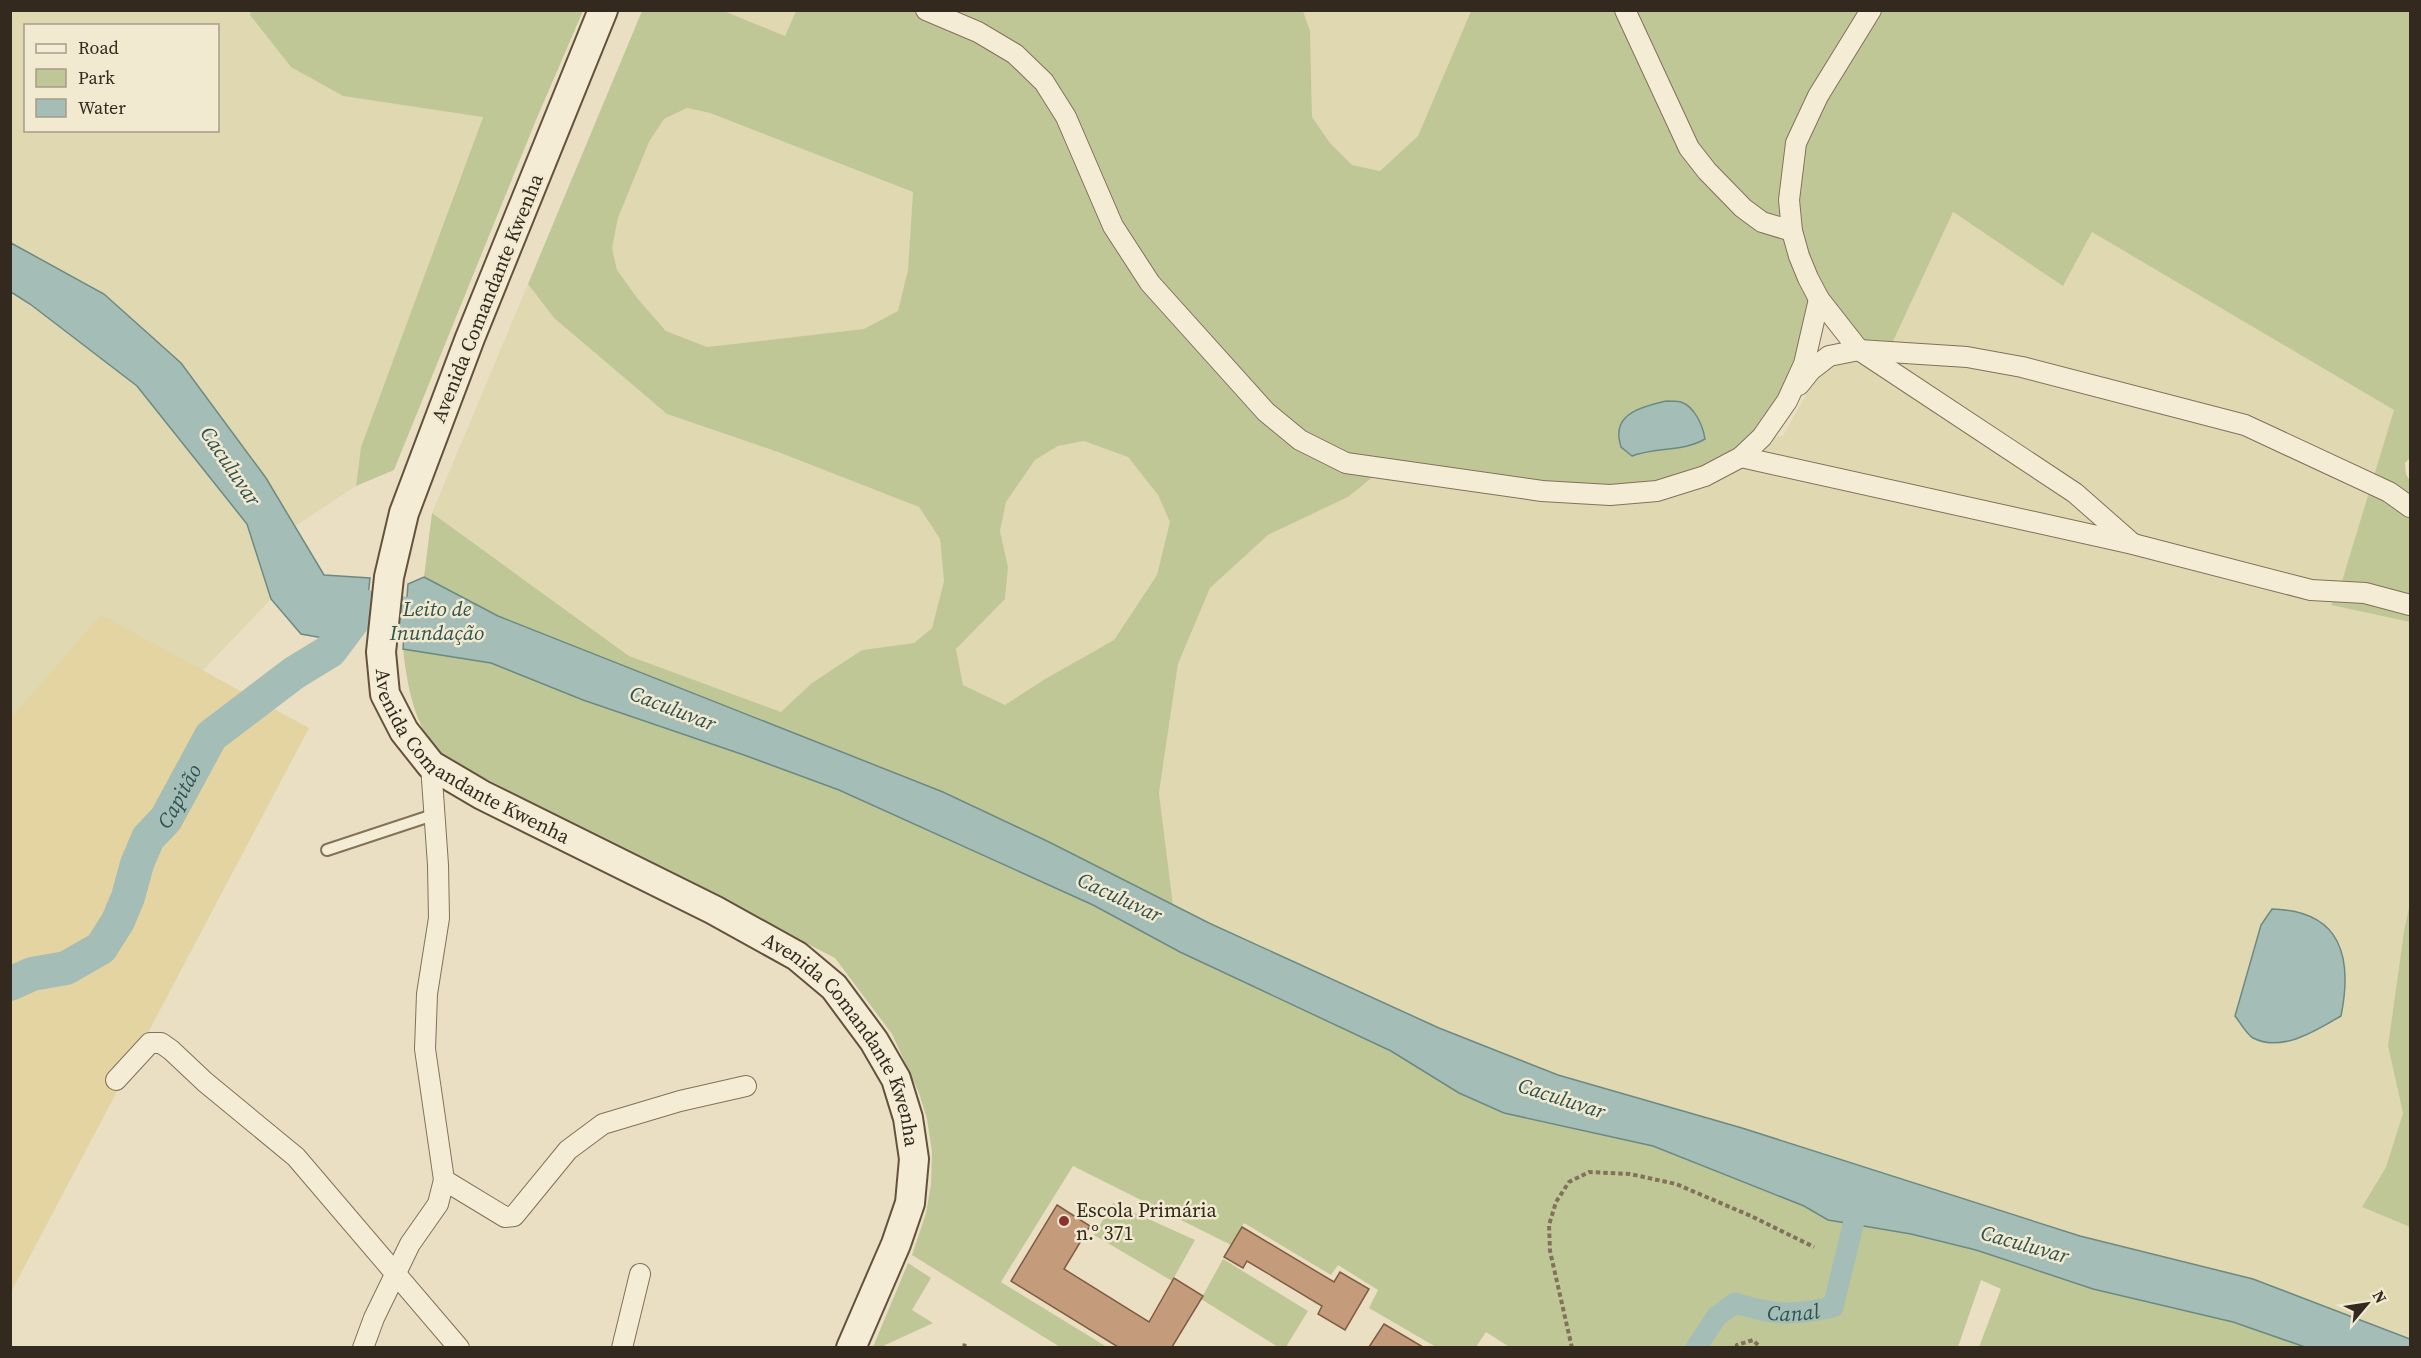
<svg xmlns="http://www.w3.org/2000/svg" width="2421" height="1358" viewBox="0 0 2421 1358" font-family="'Source Serif 4',serif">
	<rect width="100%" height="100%" fill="#eadfc2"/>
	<g fill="#dfd8b0" fill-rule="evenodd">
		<path d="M10,11h241l-1,4 93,81 140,20 -122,331 -5,39 -61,40 -29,-48 -162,-184 -93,-51zM26,26h192v104h-192z"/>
		<path d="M724,11h72l-11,25z"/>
		<path d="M1303,11h168l-53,125 -38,35 -28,-6 -22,-22 -18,-26 -2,-86z"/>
		<path d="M687,108l23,5 203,79 -5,78 -9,41 -35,18 -157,18 -41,-16 -28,-32 -21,-29 -5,-22 6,-30 31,-76 15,-23z"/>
		<path d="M1952,212l111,73 29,-54 303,179 -56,181 -8,14 79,17v281l-6,28 -16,115 15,67 -17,54 -24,40 48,20v112l-157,-60 -173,-43 -338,-108 -184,-53 -119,-47 -266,-123 -14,-112 19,-129 32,-76 58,-53 80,-38 36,-29 399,-32 29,-52 23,-20 22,-2 20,11zM2272,909h16l17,6 27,15 10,18 3,47 -4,21 -33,19 -35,8 -12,-118z"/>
		<path d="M528,284l26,34 113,96 111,38 141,55 21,32 4,42 -12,47 -18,15 -52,7 -50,33 -31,30 -152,-57 -197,-143z"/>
		<path d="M10,292l20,12 107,82 110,138 24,75 -84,88 -177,277z"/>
		<path d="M1084,441l44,16 30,38 13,27 -14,53 -43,65 -69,39 -40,26 -42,-20 -7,-36 49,-50 3,-32 -8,-36 6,-29 29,-42 23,-14z"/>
	</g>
	<g fill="#c0c797" fill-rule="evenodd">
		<path d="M251,10l332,1 -47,109 -142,350 -38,16 5,-39 122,-330 -140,-21 -52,-29 -41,-52z"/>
		<path d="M642,11h82l61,25 11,-25h507l7,20 2,86 18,26 22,22 28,6 38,-35 53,-125h939v447l-5,5 1,11 4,7v141l-79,-17 8,-14 55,-181 -302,-178 -29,54 -110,-74 -65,140 -29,-2 -39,-50 -16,64 -42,73 -105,54 -273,-23 -36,29 -80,38 -58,53 -32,76 -19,129 14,112 -124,-63 -106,-50 -445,-176 -74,-39 8,-64 197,143 152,56 31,-29 50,-33 52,-7 18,-15 12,-47 -4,-42 -21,-32 -141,-55 -111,-38 -113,-96 -26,-34zM687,108l23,5 203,79 -5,78 -10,41 -34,18 -157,18 -41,-16 -28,-32 -21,-29 -5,-22 6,-30 31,-76 15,-23zM1084,441l44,16 30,38 12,27 -13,53 -43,65 -69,39 -40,26 -42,-20 -7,-36 49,-50 3,-32 -8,-36 6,-29 29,-42 23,-14z"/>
		<path d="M403,649l88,14 92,37 161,55 95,35 254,115 87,47 211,99 68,42 45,20 149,33 151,60 24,14 83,14 65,16 117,39 140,33 72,25h-326l22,-58 -20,-9 -23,67 -447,1 -25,-16 -10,15h-40l-67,-39 9,-18 -40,-25 -7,10 -87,-52 -13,22 -158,-79 -72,116 106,65h-47l-148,-92 14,-42 5,-29 1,-32 -5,-33 -8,-26 -27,-59 -57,-76 -370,-190c-8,-5 -17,-9 -24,-15 -27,-25 -34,-69 -38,-104z"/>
		<path d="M2410,903v324l-48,-20 24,-40 17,-54 -15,-67 16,-115z"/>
		<path d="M1113,1203l82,37 -23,41 -78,-46z"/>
		<path d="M1223,1259l85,52 -22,36h-8l-77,-48z"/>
		<path d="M908,1263l23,15 -19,32 21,13 -52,24h-8z"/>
	</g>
	<path fill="#e4d4a1" d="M101,615l208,113 -298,564v-574z"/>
	<g fill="#a4bdb6" stroke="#6c8a83" stroke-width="1.5">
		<path d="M11,243l93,51 77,69 85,115 58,97 46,3 -6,53 -13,12 -50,-9 -30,-35 -24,-75 -110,-138 -107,-82 -19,-12z"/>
		<path d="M1666,401c4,0 10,0 15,1 14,5 22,24 24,37 -22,13 -49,8 -73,17l-11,-9c-1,-4 -3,-10 -2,-15 1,-21 30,-27 47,-31z"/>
		<path d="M424,577l74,39 445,176 106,50 160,81 230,105 119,47 184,53 338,108 173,43 157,60v8h-105l-72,-25 -140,-33 -117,-39 -65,-16 -83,-14 -24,-14 -151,-60 -149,-33 -45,-20 -68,-42 -211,-99 -87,-47 -254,-115 -95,-35 -161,-55 -92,-37 -88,-14 5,-65z"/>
		<path d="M2272,909c69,2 81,47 69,107 -24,14 -59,37 -88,22 -7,-4 -13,-16 -18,-22l26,-91z"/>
	</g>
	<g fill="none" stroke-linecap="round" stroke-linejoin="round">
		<path stroke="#a4bdb6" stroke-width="21" id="s1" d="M1696,1348l21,-32 18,-13c39,12 57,13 98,4l22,-90 15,-13"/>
		<g stroke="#a4bdb6" stroke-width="34">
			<path d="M321,599l113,20 17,6"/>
			<path id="s2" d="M10,984l22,-10 34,-6 35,-20 17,-27 10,-24 9,-33 11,-26 18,-19 45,-83 83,-63 36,-22 33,-44"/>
		</g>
	</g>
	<g fill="#c59c7b" stroke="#7f5c43" stroke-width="1.5">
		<path d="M1057,1205l33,21 -26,43 85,53 25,-44 29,18 -31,51h-54l-107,-66z"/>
		<path d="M1242,1227l92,55 6,-10 29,17 -24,41 -27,-16 4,-8 -75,-45 -4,7 -19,-11z"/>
		<path d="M1384,1324l39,23h-54z"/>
	</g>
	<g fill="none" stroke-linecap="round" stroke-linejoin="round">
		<defs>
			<path id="service" d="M327,850l106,-35"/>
			<g id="minor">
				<path d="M926,10l52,22 37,22 29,28 22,35 47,109 37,57 116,129 34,28 46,23 196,28 68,4 47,-4 48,-15 36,-19 21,-20 25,-36 17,-37 15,-65"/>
				<path d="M1625,10l64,138 18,23 36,37 19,14 30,9"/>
				<path d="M1871,10l-53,86 -22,47 -7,57 3,31 7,25 9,22 11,21 40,51 216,143 58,51"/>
				<path d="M1799,385l12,-15 18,-14 30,-6 108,7 55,10 223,58 144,67 21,15"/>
				<path d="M1741,457l392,87 178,46 54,3 45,12"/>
				<path d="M116,1080l34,-37h11l10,7 34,32 91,75 163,191"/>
				<path d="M444,1180l61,37 9,-1 54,-66 35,-26 77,-23 66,-15"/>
				<path d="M363,1348l11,-30 36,-74 28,-40 6,-24 -19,-131 2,-55 12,-76 -1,-53 -7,-100"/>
				<path d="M622,1348l18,-74"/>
			</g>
			<g id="secondary">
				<path id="s3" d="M603,10l-133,328 -66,175 -15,64 -8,75 4,42 19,37 27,34 51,30 232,115 83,46 37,31 40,54 22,38 12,39 6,41 -4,44 -14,41 -45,104"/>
			</g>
		</defs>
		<use href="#service" stroke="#82715b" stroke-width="14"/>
		<use href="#minor" stroke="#82715b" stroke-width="22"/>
		<use href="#secondary" stroke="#64523e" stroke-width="32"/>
		<g stroke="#82715b" stroke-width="4" stroke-dasharray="4.5 3" stroke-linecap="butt">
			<path d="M964,1348l1,-6"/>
			<path d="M1572,1348l-22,-97 -1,-26 7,-23 13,-20 20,-10 41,2 46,10 75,32 63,31"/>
			<path d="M1736,1348l1,-3 16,-5 8,8"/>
		</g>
		<use href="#service" stroke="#f5ecd5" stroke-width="10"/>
		<use href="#minor" stroke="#f5ecd5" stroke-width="20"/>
		<use href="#secondary" stroke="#f5ecd5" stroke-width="28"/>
	</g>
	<circle fill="#8c3230" stroke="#f2e9d1" stroke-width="2" cx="1064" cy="1221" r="6"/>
	<g text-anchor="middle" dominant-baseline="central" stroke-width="5" stroke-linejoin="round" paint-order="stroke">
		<g font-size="20" fill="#33291e" stroke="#f2e9d1">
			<text transform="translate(487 298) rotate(-68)">Avenida Comandante Kwenha</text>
			<text stroke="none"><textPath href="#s3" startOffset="832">Avenida Comandante Kwenha</textPath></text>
			<text stroke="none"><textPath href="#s3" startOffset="1318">Avenida Comandante Kwenha</textPath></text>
		</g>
		<g font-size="20" fill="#33291e" stroke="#f2e9d1" text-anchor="start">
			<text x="1076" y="1210">Escola Primária<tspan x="1076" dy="23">n.º 371</tspan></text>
		</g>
		<g font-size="21" font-style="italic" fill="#2e5250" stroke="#f2e9d1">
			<text transform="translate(231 466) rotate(56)">Caculuvar</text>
			<text x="437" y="608">Leito de<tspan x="437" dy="24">Inundação</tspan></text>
			<text transform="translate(673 708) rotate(21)">Caculuvar</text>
			<text stroke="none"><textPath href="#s2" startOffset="272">Capitão</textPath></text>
			<text transform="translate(1120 897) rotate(25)">Caculuvar</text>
			<text transform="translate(1562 1098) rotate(18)">Caculuvar</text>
			<text transform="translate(2025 1244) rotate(16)">Caculuvar</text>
			<text stroke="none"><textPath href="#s1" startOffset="120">Canal</textPath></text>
		</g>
	</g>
	<rect width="2421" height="1358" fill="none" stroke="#33291e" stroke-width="24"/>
	<rect x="24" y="24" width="195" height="108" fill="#f2e9d1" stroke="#a69c89" stroke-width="1.5"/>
	<rect x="36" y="44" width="30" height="9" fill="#f5ecd5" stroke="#a69c89" stroke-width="1.5"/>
	<text x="78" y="54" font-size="18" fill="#33291e">Road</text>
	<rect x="36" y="69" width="30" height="18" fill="#c0c797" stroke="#a69c89" stroke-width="1.5"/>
	<text x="78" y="84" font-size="18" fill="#33291e">Park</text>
	<rect x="36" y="99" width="30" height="18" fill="#a4bdb6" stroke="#a69c89" stroke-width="1.5"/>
	<text x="78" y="114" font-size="18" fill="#33291e">Water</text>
	<g transform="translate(2367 1304) rotate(61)" stroke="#f2e9d1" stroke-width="4.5" paint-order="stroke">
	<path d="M0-4.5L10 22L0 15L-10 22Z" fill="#33291e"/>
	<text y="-9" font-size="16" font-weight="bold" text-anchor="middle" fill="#33291e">N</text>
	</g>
</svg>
